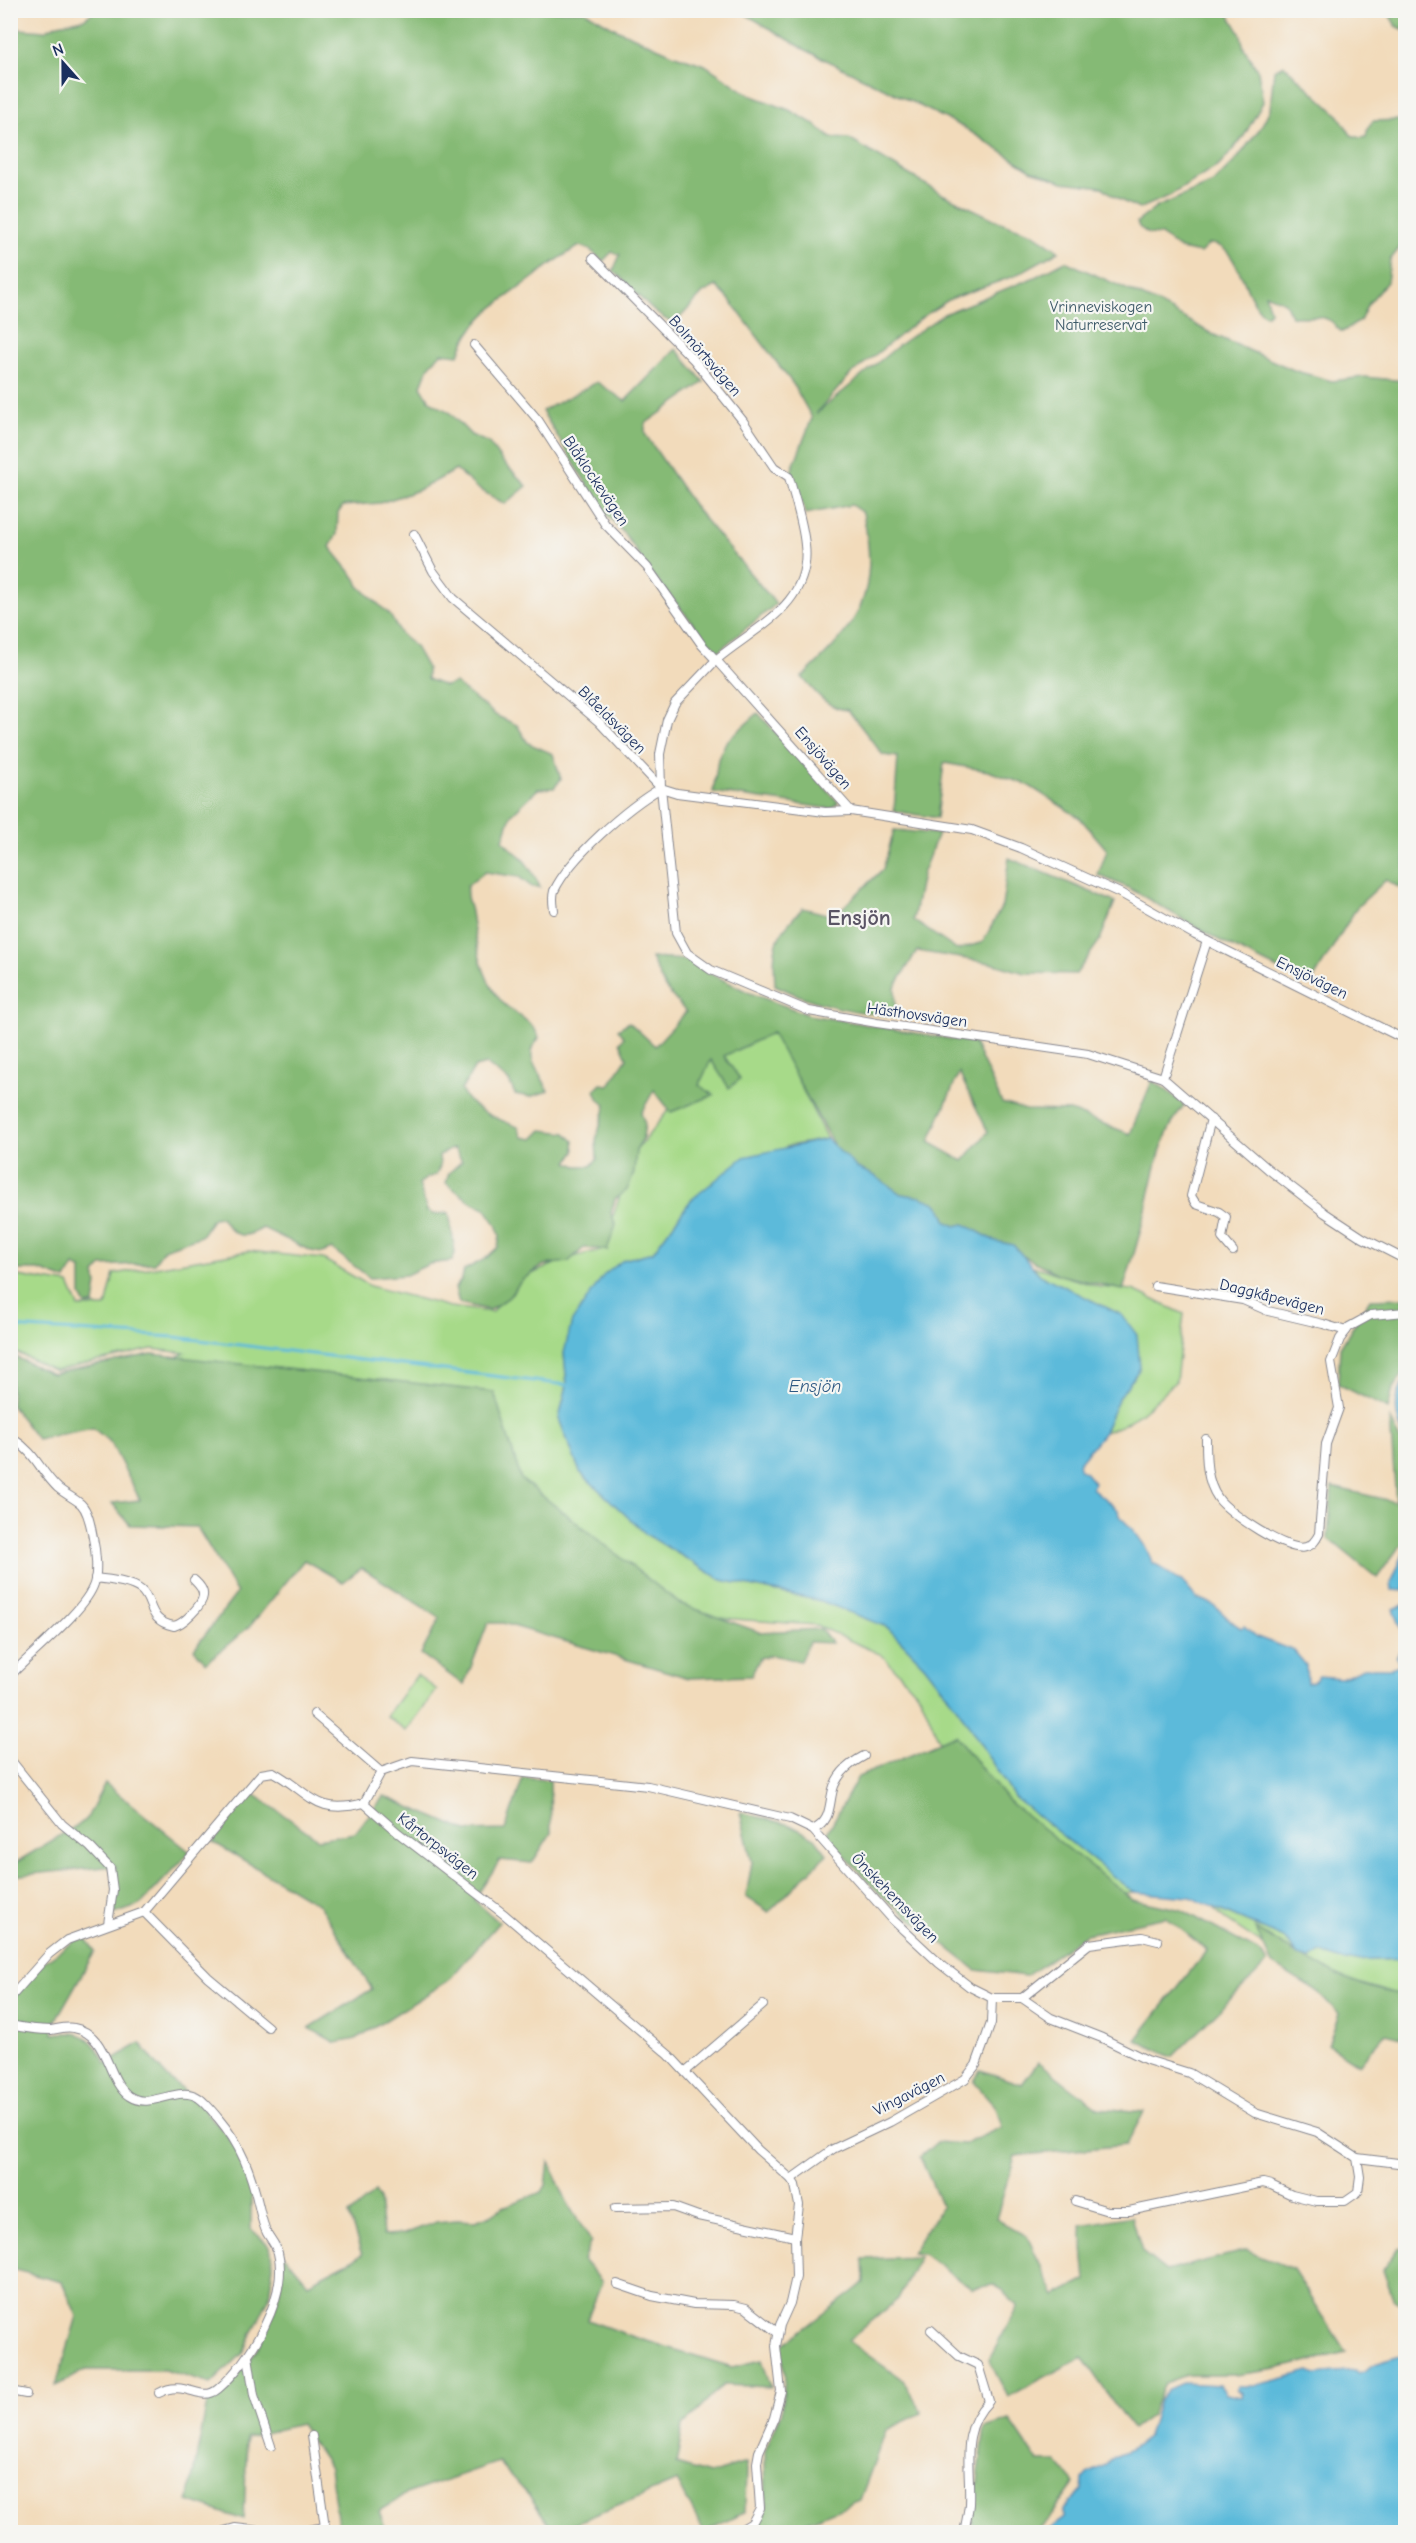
<svg xmlns="http://www.w3.org/2000/svg" width="1416" height="2543" viewBox="0 0 1416 2543" font-family="'Comic Neue',sans-serif">
	<rect width="100%" height="100%" fill="#f6f6f2"/>
	<filter id="ink" filterUnits="userSpaceOnUse"><feTurbulence type="fractalNoise" baseFrequency=".0167" numOctaves="2"/><feDisplacementMap in="SourceGraphic" scale="12" xChannelSelector="R" yChannelSelector="G"/><feConvolveMatrix kernelMatrix="1 2 1 2 8 2 1 2 1" color-interpolation-filters="sRGB"/></filter>
	<filter id="wash" filterUnits="userSpaceOnUse"><feTurbulence type="fractalNoise" baseFrequency=".008" numOctaves="4" result="noise"/><feDisplacementMap in="SourceGraphic" scale="24" xChannelSelector="R" yChannelSelector="G"/><feGaussianBlur stdDeviation="1.35" result="paint"/><feColorMatrix in="noise" values="0 0 0 0 0 0 0 0 0 0 0 0 0 0 0 0 0 1.4 0 .05"/><feComposite in="paint" operator="in"/></filter>
	<g filter="url(#wash)">
		<rect width="100%" height="100%" fill="#f2dbbb"/>
		<g fill="#a7da89" stroke="#618474" stroke-width="1.5">
			<path d="M764,1025l14,15 49,99 -39,7 -97,54 -38,52 -30,8 -59,93 3,32 -8,34 21,53 67,63 75,45 99,21 66,26 38,39 34,44 55,87 119,95 -51,7 -109,-76 -52,-126 -39,-42 -66,-30 -108,-8 -557,-249 34,-15 -33,-4 -97,22 -44,-21v-75l58,9 10,23h27l8,-33 135,-23 74,8 47,27 80,21 42,5c5,-7 10,-17 17,-23 19,-17 73,-38 99,-39l-2,-13 28,-84 71,-89 43,-19z"/>
			<path d="M1033,1266l66,21 34,3 51,24 -8,67c-22,21 -42,43 -72,51l14,-33 22,-31 -18,-53 -82,-40z"/>
			<path d="M417,1675l20,15 -31,41 -20,-15z"/>
			<path d="M1212,1907l72,31 15,18 11,3 10,-7 24,9 61,-2v34l-10,1 -104,-31 -65,-43z"/>
		</g>
		<g fill="#85ba75" stroke="#50746a" stroke-width="1.5" fill-rule="evenodd">
			<path d="M96,10l489,1 31,18 59,26 30,10 45,30 39,15 25,14 17,14 18,1 91,54 60,29 32,11 27,18 -45,25 -64,23 -25,16 -75,60 -34,39 83,-69 45,-31 91,-37 30,-16 94,43 53,30 84,37 36,10 32,-4 41,4v497l-5,10 -14,-8 -29,27 -47,78 -93,-46 -88,-51 -31,-13 9,-25 -27,-32 -52,-33 -40,-14 -44,-8 -7,55 -43,-7 4,-54 -15,-2 -35,-45c-21,-1 -33,-18 -46,-33 58,-53 78,-83 61,-164l-12,-8 -45,9 -15,-42 21,-54 -19,-34 -64,-85 -13,-13 -13,7 -28,30c-25,-7 -41,-37 -62,-52l7,-16 -8,-3 -9,9 -13,-11 -10,-4c-18,9 -30,19 -46,31 -28,22 -64,40 -75,78l-18,-2 -13,15 -7,18 9,15 19,11 22,23 18,8 13,18 25,25 -22,18 -28,-16 -21,-18 -37,20 -39,13 -37,3 -5,7 -1,21 -7,13 26,32 3,7 31,29 10,18 15,14 12,21v11l18,7 10,-3 42,33 20,9 11,18 25,11 8,25 -7,9 -16,1 -27,26 -8,25c5,8 11,10 18,17 8,9 14,19 19,30h-8l-13,-10 -34,-5 -18,14c-2,11 2,16 4,26 4,30 11,69 32,91 12,12 31,18 36,35 -18,22 2,32 9,53l-18,6 -15,-3 -6,-13 -23,-17 -11,3 -14,23c9,20 38,29 57,37l4,10 11,2 9,-9 24,3 8,8 1,11 -7,10 9,4h14l6,-7 -1,-19 10,-35 -7,-5 -4,-10 6,-6 8,1 18,-27 -7,-16 4,-5 -6,-8 11,-7 26,24 31,-34 -21,-24 -14,-30 38,2 18,12 43,21 59,22 165,28 28,60 24,7 44,1 60,23 22,-53 13,8 19,16c-25,32 -30,71 -39,109 -7,26 -14,51 -22,76l-63,-15 -37,-19 -10,-11 -18,-4 -31,-17 -8,2 -9,-4 -5,-12 -6,-7 -22,-7 -13,-2 -28,-19 -16,-7 -19,-15 -66,-120 -48,23 16,23 -11,9 -18,-28 -12,25 15,10 -43,17 -17,-22 -13,23 4,11 -2,13 -7,14 -2,21 -7,18 -12,9 -4,14 5,12 -9,25 -23,-2 -16,14 -24,3 -22,15 -14,18 -19,12 -30,-7 -4,-15 7,-9 2,-9 21,-11 13,-12 2,-11 -4,-12 -11,-16 -14,-6 -25,-19 3,-10 13,-12 -8,-13 -15,7 1,11 -4,9 -9,3 -8,6 8,27 8,3 14,-1 6,40 -3,8 -23,3 -23,11 -36,3 -38,-29 -10,4 -11,-2 -48,-23c-20,12 -30,9 -42,-11l-8,1 -12,18 -37,13 -10,14 -52,3 -7,8 2,9 -3,22h-8l-5,-9v-27l-7,-3 -8,14 -27,-10h-27l-2,-1235 9,-6 25,2 14,-7 26,-5zM959,1073l29,59 -25,29 -34,-19z"/>
			<path d="M740,11h487l13,22 4,15 14,23 5,31 -19,34 -24,29 -51,31 -30,13 -19,-9 -18,-13 -39,-5 -32,-12 -68,-43 -157,-77z"/>
			<path d="M1387,11h18v19l-9,-4z"/>
			<path d="M1284,65l55,51 12,19 9,3 6,-1 2,-10 5,-6 29,-1 3,-10v131l-15,19 -3,22 -19,22 -8,17 -18,11c-5,-3 -7,-8 -11,-11 -12,-8 -27,-2 -40,-5l-6,-14 -20,-8 5,17 -4,4c-22,-11 -26,-73 -57,-71l-9,9 -20,-4 -19,-14 -12,-1 -10,-7 -2,-5 20,-15 56,-24 24,-24 24,-32 9,-18 4,-39z"/>
			<path d="M676,349l28,33 -59,42v10l51,75 80,95 -59,48 -66,-79 -25,-37 -25,-29 -59,-96 55,-29 28,19z"/>
			<path d="M758,713l80,89 -6,7 -119,-17 5,-33 8,-17z"/>
			<path d="M894,830l44,4 -16,40 -9,46 44,30 26,-8 19,-36 7,-48 106,44 -15,38 -24,34 -51,-1 -34,-10 -74,-12 -22,36 1,30c-47,-6 -78,-11 -121,-32 -2,-39 -2,-48 28,-77l31,8 49,-47z"/>
			<path d="M1405,1298v72l-12,18 -5,21 -50,-25 2,-36 30,-49z"/>
			<path d="M152,1354l342,38 27,87 158,124 80,29 62,-3 11,14 -23,-1 -9,19 -28,-6 -12,3 -9,18 -62,2 -186,-55h-15l-24,62 -43,-31 19,-36 -78,-50 -19,14 -39,-22 -53,65 -45,38 -12,-14 43,-56 -40,-66 -67,-2 -18,-22 28,-3 -29,-57 -18,-15 -56,11 -26,-34v-50l41,19z"/>
			<path d="M1390,1417l15,36v89l-6,5 -22,31 -49,-40 4,-51 64,15z"/>
			<path d="M955,1735l52,65 125,99 50,11 79,43 6,10 -95,94 -36,-17 71,-90 -41,-33 -80,17 -60,42 -50,-6 -96,-76 -54,-59 32,-58z"/>
			<path d="M523,1778l27,2 1,53 -19,30 -32,-3 -26,40 25,22 -51,59 -92,58 -20,4 -27,-15 63,-39 -53,-84 -106,-63 38,-50 67,47 37,-6 29,-37 82,35 39,-1z"/>
			<path d="M105,1783l85,69 -50,53 -25,9 1,-48 -105,10 -1,-10 76,-46z"/>
			<path d="M740,1812l50,13 25,13 12,16 -58,58 -23,-15 6,-35z"/>
			<path d="M1256,1929c40,25 102,63 149,65v44l-20,-5 -26,32 -31,-20 11,-31 -21,-22 -46,-28z"/>
			<path d="M83,1935l12,16 -42,74v9c30,-4 40,3 53,30l34,-21 26,33 30,25 31,34 11,17 13,36v41l19,17 3,19 -4,33 -26,55 -32,31 -47,-14h-79l-29,16 21,-70 -15,-34 -51,-13v-268l33,-39z"/>
			<path d="M1038,2062l60,46 46,4 -18,33 -111,11 -19,63 31,17 28,60 31,-16 -5,-55 51,-9 10,36 24,19 81,-21 46,19 53,83 -69,17 -41,6h-50l-22,8 -13,32 -19,14 -50,-72 -74,40 -19,-37 29,-54 -23,-21 -23,3 -49,-34 -12,-1 31,-47 -22,-49 17,-15 28,2 37,-17 -6,-20 -22,-25 6,-12 42,14z"/>
			<path d="M549,2162l20,44 22,35 -8,19 19,22 -15,38 47,17 98,30 30,-7 9,27 -48,-2 -40,41 -7,38 34,10 36,-11 -1,49 -41,20 -27,-51 -123,51 -23,-34 -33,-36 -92,32 -27,17 8,21h-48l-9,-64 -30,-44 -53,13 -3,83 -56,-19 20,-103c46,-21 79,-97 74,-146l26,31 54,-28 -13,-40 26,-23 4,6 4,37 21,-1 32,-12 21,-2 18,1 16,-6 12,-8 39,-15 4,-7z"/>
			<path d="M1405,2247h1l-1,60 -12,-9 -10,-28 16,-22z"/>
			<path d="M919,2257l-21,42 -50,42 55,39 19,33 -36,17 -26,70 -79,32h-38l16,-9 7,-16 -1,-56 17,-39 3,-37 -5,-28 84,-64 -1,-24z"/>
			<path d="M1010,2420l28,42h19l18,21 -23,32 -16,17h-65l14,-104z"/>
		</g>
		<g fill="#5cbada" stroke="#3c749c" stroke-width="1.5">
			<path d="M827,1139l30,29 16,7 28,19 20,3 15,6 6,7 5,12 9,4 8,-2 31,17 18,4 27,30 82,40 15,20 3,33 -22,31 -14,33 -26,32 2,6 5,2 9,11 -2,5 26,22 1,6c13,12 29,30 33,47 13,3 17,16 30,18l15,18c18,1 29,21 44,29l3,-2 13,11 37,14 12,14 1,18 7,-2 5,-5 22,2 23,-10h27l9,-4 -4,-7 9,-14v316l-61,2 -24,-9 -10,7 -11,-3 -15,-18 -94,-41 -57,-5 -119,-95 -55,-87 -34,-44 -38,-39 -66,-26 -99,-21 -75,-45 -67,-63 -21,-53 8,-34 -3,-32 8,-32 31,-45 20,-16 30,-8 38,-52 53,-43z"/>
			<path d="M1405,1380v59c-10,-22 -13,-38 0,-59z"/>
			<path d="M1405,1550v41l-13,-1 -1,-7z"/>
			<path d="M1405,1604v35l-11,-30z"/>
			<path d="M1405,2354v178h-360l19,-14v-8l18,-20 1,-11 4,-5 20,-9 7,-8 15,-6 19,-14 11,-37 9,-11 14,-6 38,2 6,9 16,3 1,-4 -6,-3 1,-4h16l56,-15 6,3 40,-4 2,3 7,-2 7,-6z"/>
		</g>
		<g fill="none" stroke-linecap="round" stroke-linejoin="round">
			<path stroke="#5cbada" stroke-width="3" d="M10,1327l164,10 393,48"/>
		</g>
	</g>
	<g filter="url(#ink)">
		<g fill="none" stroke-linecap="round" stroke-linejoin="round">
			<defs>
				<g id="street">
					<path d="M593,258l101,102 49,61 31,46 15,10c6,23 14,45 16,68 7,60 -50,82 -89,115l135,151 121,19 49,18 101,46 73,41 211,105"/>
					<path d="M474,345l64,75 67,104 42,43 55,78 14,15 -41,43 -8,17 -7,34 1,34 15,145 11,20 24,17 98,41 68,12 211,31 75,24 105,91 57,44 38,25 43,22"/>
					<path d="M414,534l19,37 20,27 146,124 62,66 16,5 148,19 26,-1"/>
					<path d="M554,910c-1,-7 -2,-12 0,-19 16,-34 74,-84 107,-103"/>
					<path d="M1163,1078l44,-137"/>
					<path d="M1211,1119l-20,77 5,8 23,8 7,5 -4,21 11,13"/>
					<path d="M1155,1286l88,14 25,11 55,13 23,7"/>
					<path d="M1206,1439c0,19 0,42 12,59 10,15 70,55 88,49 7,-2 10,-7 13,-13l7,-90 13,-36 -8,-46 9,-23 9,-12 22,-12 35,-3"/>
					<path d="M95,1578c13,2 35,3 46,12 13,11 6,31 33,36 9,-2 28,-20 29,-30 1,-7 -5,-12 -9,-16"/>
					<path d="M10,1676c21,-23 75,-65 84,-92 4,-12 2,-33 -1,-46 -2,-10 -4,-26 -12,-34 -7,-6 -16,-10 -23,-16 -19,-18 -21,-34 -46,-50"/>
					<path d="M314,1714l67,58"/>
					<path d="M10,1759l52,65 28,23 20,21 3,22 -5,34"/>
					<path d="M364,1803l17,-31 31,-11 236,25 142,33 23,11 80,90 46,43 31,24 22,11h30l29,20 51,20 45,22 42,13 66,40 62,19 40,26 3,19 -2,15 -13,9h-29l-24,-6 -21,-10 -8,-2 -134,28h-21l-33,-10"/>
					<path d="M364,1803l33,29 108,83 164,140 89,95 33,29 4,6 4,20 -4,33 1,39 -6,26 -10,22 -4,21 5,45 -7,27 -15,34 -2,11 3,45 -8,15 -15,9"/>
					<path d="M813,1830c20,-10 15,-26 21,-44 6,-15 17,-23 30,-30"/>
					<path d="M144,1912l64,65 60,50"/>
					<path d="M10,1998l39,-44 18,-14 77,-28 117,-138 12,-2c38,21 42,44 91,31"/>
					<path d="M1022,1998l67,-54 53,-7 16,4"/>
					<path d="M10,2025c14,3 28,5 41,5 8,-1 15,-4 23,-2 35,6 32,52 55,68 23,15 48,-12 70,2 7,5 13,13 19,20 23,27 33,54 41,89 2,9 4,18 8,26 4,7 9,12 11,20 11,43 -28,109 -60,136 -18,15 -32,-11 -59,4"/>
					<path d="M686,2071l77,-66"/>
					<path d="M1357,2158l49,6"/>
					<path d="M791,2179l42,-30 57,-27 75,-43 11,-14 8,-22 7,-20 1,-25"/>
					<path d="M615,2208l58,-1 25,9 97,21"/>
					<path d="M617,2284l35,12 42,8 40,1 12,3 32,25"/>
					<path d="M931,2330l28,26 19,9 11,36c-30,30 -18,65 -20,103 -1,10 -3,19 -5,28"/>
					<path d="M248,2356l6,39 17,51"/>
					<path d="M10,2391l16,3"/>
					<path d="M312,2436l13,91"/>
					<path d="M27,2531l4,1"/>
					<path d="M224,2531l11,-3 34,4"/>
					<path d="M297,2532l28,-5v3"/>
				</g>
			</defs>
			<use href="#street" stroke="#86858c" stroke-width="10"/>
			<use href="#street" stroke="#fff" stroke-width="8"/>
		</g>
	</g>
	<g text-anchor="middle" dominant-baseline="central" stroke-width="4.5" stroke-linejoin="round" paint-order="stroke">
		<g font-size="16" fill="#3e5a69" stroke="#f6f6f2">
			<text x="1101" y="307">Vrinneviskogen<tspan x="1101" dy="18">Naturreservat</tspan></text>
		</g>
		<g font-size="16" fill="#1b2f5e" stroke="#f6f6f2">
			<text transform="translate(705 356) rotate(49)">Bolmörtsvägen</text>
			<text transform="translate(596 481) rotate(56)">Blåklockevägen</text>
			<text transform="translate(612 720) rotate(45)">Blåeldsvägen</text>
			<text transform="translate(823 758) rotate(49)">Ensjövägen</text>
			<text transform="translate(1312 978) rotate(26)">Ensjövägen</text>
			<text transform="translate(917 1015) rotate(8)">Hästhovsvägen</text>
			<text transform="translate(1272 1297) rotate(14)">Daggkåpevägen</text>
			<text transform="translate(438 1846) rotate(38)">Kårtorpsvägen</text>
			<text transform="translate(895 1898) rotate(46)">Önskehemsvägen</text>
			<text transform="translate(909 2094) rotate(-27)">Vingavägen</text>
		</g>
		<g font-size="18" font-style="italic" fill="#2e5983" stroke="#f6f6f2">
			<text x="815" y="1386">Ensjön</text>
		</g>
		<g font-size="22" font-weight="bold" fill="#5a5565" stroke="#f6f6f2">
			<text x="859" y="918">Ensjön</text>
		</g>
	</g>
	<rect width="1416" height="2543" fill="none" stroke="#f6f6f2" stroke-width="36"/>
	<g transform="translate(63 63) rotate(339)" stroke="#f6f6f2" stroke-width="4.5" paint-order="stroke">
	<path d="M0-4.5L10 22L0 15L-10 22Z" fill="#1b2f5e"/>
	<text y="-9" font-size="16" font-weight="bold" text-anchor="middle" fill="#1b2f5e">N</text>
	</g>
</svg>
